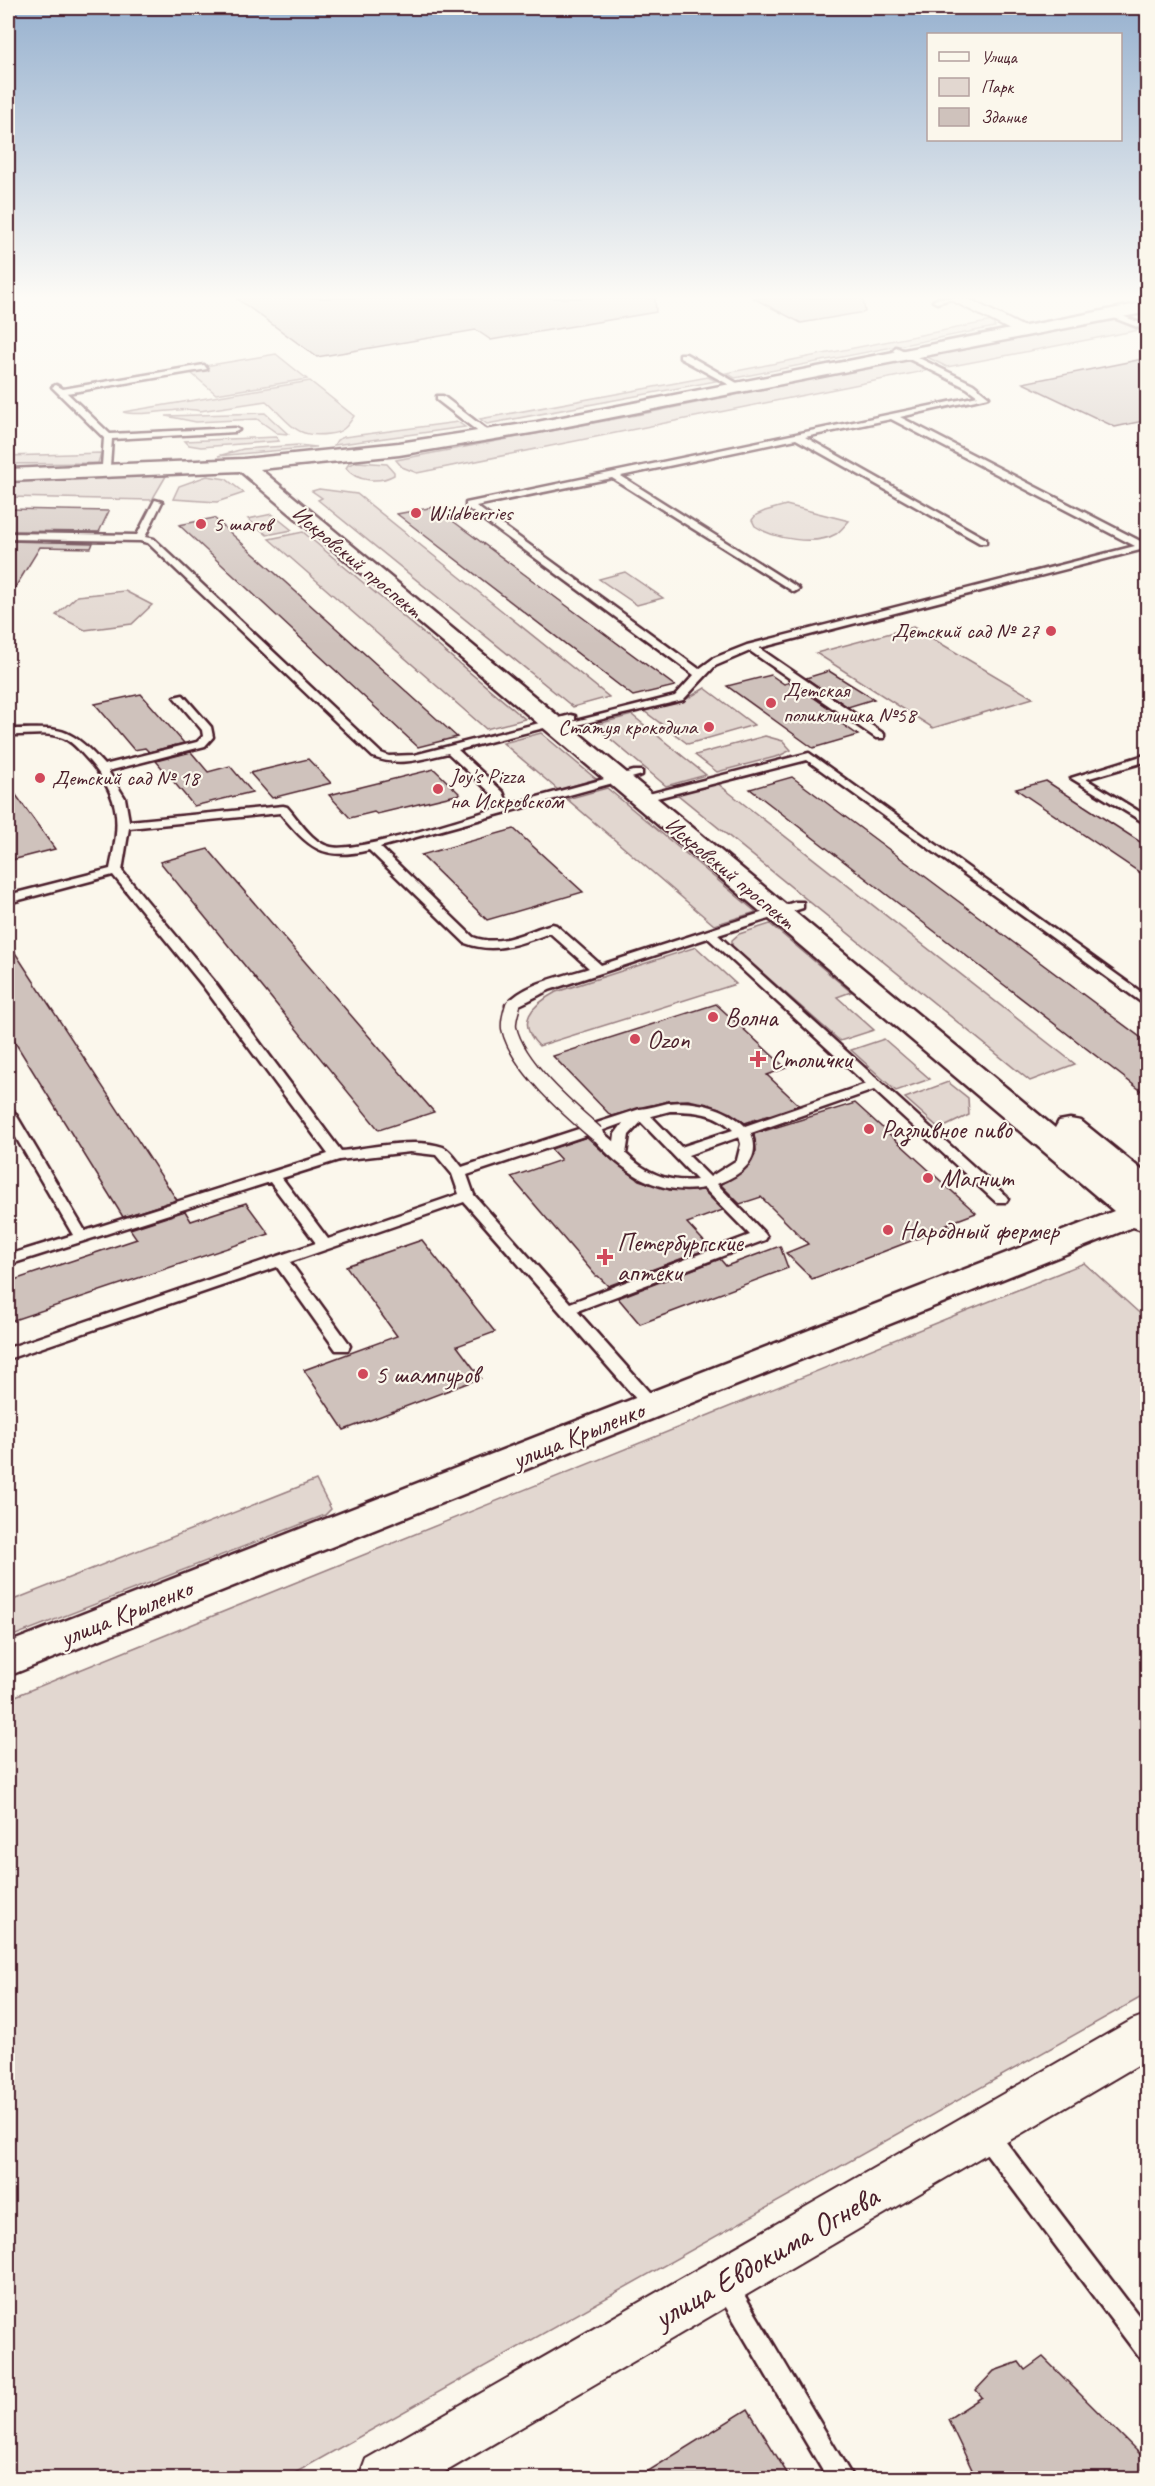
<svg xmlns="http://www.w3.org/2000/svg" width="1155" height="2486" viewBox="0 0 1155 2486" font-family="Caveat,sans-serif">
	<rect width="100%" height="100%" fill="#fbf7ec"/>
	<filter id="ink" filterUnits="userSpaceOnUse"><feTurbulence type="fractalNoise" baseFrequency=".0167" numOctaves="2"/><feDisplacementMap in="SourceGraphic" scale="12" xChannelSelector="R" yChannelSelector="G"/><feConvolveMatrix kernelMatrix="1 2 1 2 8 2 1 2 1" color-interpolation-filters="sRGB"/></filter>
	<g filter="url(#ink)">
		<g fill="#e2d7d0" stroke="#967b7e" stroke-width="1.5">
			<path d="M1112,319l27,11 -192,37 -22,-11z"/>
			<path d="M992,321l3,6 -260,51 -9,-5z"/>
			<path d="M276,354l31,25 -91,15 -25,-21 18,-3 -4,-4z"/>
			<path d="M906,360l23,10 -512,103 -15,-6 -6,-7 251,-47z"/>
			<path d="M708,377l8,4 -229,43 -7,-5z"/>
			<path d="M310,381l44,35c-7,11 -12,17 -25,18 -35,5 -39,-12 -63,-33l-66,10c-14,-6 -56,7 -77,1z"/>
			<path d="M265,413l23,21 -11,-1 -20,-14 -61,3 -30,-6z"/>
			<path d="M458,422l7,5 -131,18 3,-5 7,-3z"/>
			<path d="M276,437l3,4 -78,6 -12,-2 -4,-4z"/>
			<path d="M298,445l18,2 -98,9 25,-7z"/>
			<path d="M101,453l-3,10 -90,1v-8z"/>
			<path d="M357,462l30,2 7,8v3c-14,8 -38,7 -48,-7l2,-3z"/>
			<path d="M166,476l-14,24 -144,-3v-18z"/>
			<path d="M207,476l19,3 18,14 -27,9 -44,-3 6,-13z"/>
			<path d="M319,489l38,5 252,203 -36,10 -255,-207 4,-2 -10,-7z"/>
			<path d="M786,505l63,16c-4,4 -8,10 -13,13 -21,12 -62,5 -81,-8l-3,-6 4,-5 9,-4z"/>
			<path d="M272,514l20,16 -25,5 -19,-16z"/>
			<path d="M303,532l222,187 -39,10 -217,-190z"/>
			<path d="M625,572l38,26 -26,7 -38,-26z"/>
			<path d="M125,591l27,14 -20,19 -47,6 -29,-15 21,-19z"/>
			<path d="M913,627l120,71 -100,30 -117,-75z"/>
			<path d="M705,688l49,37 -66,19 -44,-33 41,-11z"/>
			<path d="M632,715l74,60 -40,11 -72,-61z"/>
			<path d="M541,733l55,46 -38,11 -55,-47z"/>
			<path d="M765,736l18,5 8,9 -12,6 -62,16 -22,-17z"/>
			<path d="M717,783l358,281 -45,17 -353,-287z"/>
			<path d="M607,788l149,124 -42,13 -147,-126z"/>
			<path d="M770,924l81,68 -14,5 37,33 -34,11 -108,-95v-6l7,-6z"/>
			<path d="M696,947l40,37 -197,62c-24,-24 -7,-41 17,-54z"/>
			<path d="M884,1039l46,40 -34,12 -45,-41z"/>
			<path d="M948,1082l20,16 1,17 -29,14 -35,-31z"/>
			<path d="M1084,1263l63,57v674l-861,484h-278v-779z"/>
			<path d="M316,1480l15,29 -6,6 -317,123v-36z"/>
		</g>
		<g fill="#cfc2bc" stroke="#4a1f2b" stroke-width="1.5">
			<path d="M236,298h419l1,14 -165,28 -15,-10 -159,27z"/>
			<path d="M753,298h110l2,14 -64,11z"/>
			<path d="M1148,358v62l-33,7 -92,-44z"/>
			<path d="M434,507l133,99 108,80 -42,10 -236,-182z"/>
			<path d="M8,509l101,2 -10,21 -91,-1z"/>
			<path d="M214,518l243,219 -39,10 -239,-222z"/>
			<path d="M8,541l85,2 -2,5 -51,-1 -32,52z"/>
			<path d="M829,671l45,28 -26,8 -42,-29z"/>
			<path d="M771,675l13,9 7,-2 42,29 -7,2 32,22 -45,13 -86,-62z"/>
			<path d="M141,694l43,49 -35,9 -4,-4 -11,2 -39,-46z"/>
			<path d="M191,752l17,20 22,-6 22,26 -58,14 -38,-45z"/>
			<path d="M308,759l23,24 -59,15 -22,-25z"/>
			<path d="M434,769l26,25 -83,20 -3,-2 -24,6 -21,-23z"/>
			<path d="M792,777l356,266v53l-398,-307z"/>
			<path d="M1046,781l102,66v31l-132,-89z"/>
			<path d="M8,784l47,65 -47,12z"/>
			<path d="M514,829l69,63 -96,28 -66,-65z"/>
			<path d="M208,849l226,263 -55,18 -219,-268z"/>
			<path d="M8,942l169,258 -54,17 -115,-186z"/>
			<path d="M716,1004l70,64 -19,7 32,30 -54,18 -25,-15 -32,-8 -20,1 -57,15 -58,-60z"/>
			<path d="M855,1103l121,110 -29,11 3,2 -138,53 -26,-26 22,-9 -47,-47 -21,7 -19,-19 28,-19 7,-15 -2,-17z"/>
			<path d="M587,1137l25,23 27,20 31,10h33l20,20 -36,13 23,25 -102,38 -10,-10h-2l-85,-99 50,-17 -10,-11z"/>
			<path d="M246,1203l23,31 -261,88v-40l129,-43 -7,-10 55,-18 6,10z"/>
			<path d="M422,1240l73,92 -38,14 24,32 -137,52 -40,-60 93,-34 -51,-70z"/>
			<path d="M780,1246l8,22 -148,56 -22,-26 102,-39 6,7z"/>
			<path d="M1043,2357l105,105v16h-172l-28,-59 34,-22 -6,-7 18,-19 25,-9 6,8z"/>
			<path d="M748,2409l42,69h-153z"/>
		</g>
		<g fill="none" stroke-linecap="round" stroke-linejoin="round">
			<defs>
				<g id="service">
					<path d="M939,298h15l-17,5 -4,-2z"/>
					<path d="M1112,312l36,14v5l-39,-15z"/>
					<path d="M896,347l77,37 16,13 -89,20 244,126 4,-1v6l-389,100 125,86v4h-8l-126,-87 -35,15 -32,34 -127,30v-4l119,-30 19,-21 -228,-168v-4l512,-107 -11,-8 -74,-37zM891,419l244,127 -388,99 -33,13 -15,11 -223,-163 136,-28 182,114 5,-3 -2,-2 -176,-111 175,-37 184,104h6v-4l-181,-102z"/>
					<path d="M680,354h6l58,33 -7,2 -57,-31z"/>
					<path d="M204,365l3,4 -140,24 43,41 125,-6 4,2 -4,2 -123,7 -2,27 -4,3 -4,-3 2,-28 -52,-51 4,-2 7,4z"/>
					<path d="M437,396h6l48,37v4h-6l-48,-37z"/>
					<path d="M155,500l7,2 -17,35 9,2 227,214 8,3 25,-1 157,-40 4,1v4l-117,30 45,42 5,13 126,-34h8v4l-262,72 93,90c28,11 53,-6 79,-13l4,1 45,40 194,-63h8v6l-85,27 288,261 2,3 -2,3h-10l-122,-112 -123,43c11,27 -10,42 -34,51l48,50 2,3 -2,3 -188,71 80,90 2,4 -2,4h-12l-181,-207 -174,60 58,80 2,4 -2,4h-12l-59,-83 -269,92v-11l308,-105 -46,-61 -262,83v-10l65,-20 -65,-111v-15l7,4 70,118 243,-77 -125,-168 -90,-111 -105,28v-8l102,-26c10,-47 12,-69 -20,-107 -8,-8 -16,-20 -27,-24 -16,-7 -38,-2 -55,-3v-6c52,0 59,-6 96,36l93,-23 6,-6 -1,-6 -28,-33 9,-2 28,32 2,10 -8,9 -97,25 17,27 4,23 154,-15 4,1c12,13 25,36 44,40 27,6 135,-30 167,-39l-4,-5 -1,-8 -45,-42c-26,6 -49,14 -75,4l-225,-214 -8,-2 -132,-2v-6l129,2zM280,813c29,35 42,48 89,37l96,93c30,12 56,0 85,-10l39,35c-26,9 -64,14 -83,37l2,3c8,1 33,-15 44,-19l156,-51 158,146 -121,42c-19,-19 -51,-26 -77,-23 -9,2 -19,5 -28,6l-178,58c-5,-6 -12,-17 -19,-20 -27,-10 -74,1 -102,4l-128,-171 -91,-109 7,-43zM670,1111c23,0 46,1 63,19l-52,17 -30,-31zM641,1122l56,58c-29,3 -51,-7 -71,-26l3,-19zM623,1123l-8,11 -1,8 -13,-11zM590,1134c28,35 67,63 114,54l46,47 -180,68 -96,-108 -7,-20zM739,1137l2,7 -4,16 -27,17 -22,-22zM410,1152l26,3 16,19 7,20 -131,45 -46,-61 57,-18z"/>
					<path d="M809,753l339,244v10l-341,-247 -166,42 -6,-3 2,-2z"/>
					<path d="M1148,754v7l-62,18 62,38v8l-77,-47z"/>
					<path d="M985,2122l8,3 155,203v32l-9,-3 -162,-216 -3,-8 3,-8z"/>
					<path d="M725,2272l8,4 120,202h-26l-110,-186 -4,-8 4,-8z"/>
				</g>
				<g id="minor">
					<path d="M947,298h20l65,33 -2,3h-12z"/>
					<path d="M1148,2014v45l-713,419h-76l7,-19 766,-439z"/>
				</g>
				<path id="tertiary" d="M1148,302v10l-611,120 -138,23 -139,14 795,659 4,-7 11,-2 11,2 67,54v57l-15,-5 -1125,449v-33l1106,-432 -874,-740 -232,10v-12l236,-10 155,-16 138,-21z"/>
			</defs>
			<use href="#service" stroke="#4a1f2b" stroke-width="5"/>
			<use href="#minor" stroke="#4a1f2b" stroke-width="4"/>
			<use href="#tertiary" stroke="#4a1f2b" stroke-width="5"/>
			<use href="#service" fill="#fbf7ec" fill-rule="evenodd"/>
			<use href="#minor" fill="#fbf7ec" fill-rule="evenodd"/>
			<use href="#tertiary" fill="#fbf7ec" fill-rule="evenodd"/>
			<defs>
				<path id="service-bridge" d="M513,1005c-2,7 -5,15 -4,23 8,37 60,82 88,106"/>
			</defs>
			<use href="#service-bridge" stroke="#4a1f2b" stroke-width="17" stroke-linecap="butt"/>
			<use href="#service-bridge" stroke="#fbf7ec" stroke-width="14"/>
		</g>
	</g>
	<linearGradient id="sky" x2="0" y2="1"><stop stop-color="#97b1cf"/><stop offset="0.46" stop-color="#fdfbf6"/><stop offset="1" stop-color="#fdfbf6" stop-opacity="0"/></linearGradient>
	<rect width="1155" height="646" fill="url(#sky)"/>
	<g fill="#d1495b" stroke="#fbf7ec" stroke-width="2">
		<circle cx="416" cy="513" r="6"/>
		<circle cx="201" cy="524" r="6"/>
		<circle cx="1051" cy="631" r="6"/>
		<circle cx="771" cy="703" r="6"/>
		<circle cx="709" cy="727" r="6"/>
		<circle cx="40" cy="778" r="6"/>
		<circle cx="438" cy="789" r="6"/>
		<circle cx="713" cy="1017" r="6"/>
		<circle cx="635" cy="1039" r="6"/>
		<path d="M755 1050h6v6h6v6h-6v6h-6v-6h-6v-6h6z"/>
		<circle cx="869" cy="1129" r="6"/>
		<circle cx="928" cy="1178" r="6"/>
		<circle cx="888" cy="1230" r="6"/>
		<path d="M602 1248h6v6h6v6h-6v6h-6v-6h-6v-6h6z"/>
		<circle cx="363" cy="1374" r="6"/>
	</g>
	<g text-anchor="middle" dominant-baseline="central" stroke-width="4.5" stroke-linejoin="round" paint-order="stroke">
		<g font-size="22" fill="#4a1f2b" stroke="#fbf7ec" text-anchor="start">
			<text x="428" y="513">Wildberries</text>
			<text x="213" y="524">5 шагов</text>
			<text x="1039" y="631" text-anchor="end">Детский сад № 27</text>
			<text x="783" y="690">Детская<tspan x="783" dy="25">поликлиника №58</tspan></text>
			<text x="697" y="727" text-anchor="end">Статуя крокодила</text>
			<text x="450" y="776">Joy's Pizza<tspan x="450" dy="25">на Искровском</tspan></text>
			<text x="52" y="778">Детский сад № 18</text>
		</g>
		<g font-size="22" fill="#4a1f2b" stroke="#fbf7ec">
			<text transform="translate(357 562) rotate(40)">Искровский проспект</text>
			<text transform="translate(730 873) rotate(40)">Искровский проспект</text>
		</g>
		<g font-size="26" fill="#4a1f2b" stroke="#fbf7ec" text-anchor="start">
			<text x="725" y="1017">Волна</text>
			<text x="647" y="1039">Ozon</text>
			<text x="770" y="1059">Столички</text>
			<text x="881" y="1129">Разливное пиво</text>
			<text x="940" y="1178">Магнит</text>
			<text x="900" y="1230">Народный фермер</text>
			<text x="617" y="1242">Петербургские<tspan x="617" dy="30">аптеки</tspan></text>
			<text x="375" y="1374">5 шампуров</text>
		</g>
		<g font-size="26" fill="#4a1f2b" stroke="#fbf7ec">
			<text transform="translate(578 1435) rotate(-22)">улица Крыленко</text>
			<text transform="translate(126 1613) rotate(-22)">улица Крыленко</text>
		</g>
		<g font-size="32" fill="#4a1f2b" stroke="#fbf7ec">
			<text transform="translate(766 2257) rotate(-30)">улица Евдокима Огнева</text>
		</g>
	</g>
	<rect width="1155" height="2486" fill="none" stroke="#fbf7ec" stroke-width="30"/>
	<rect x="15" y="15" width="1125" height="2456" fill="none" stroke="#4a1f2b" stroke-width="2" filter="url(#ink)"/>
	<rect x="927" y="33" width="195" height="108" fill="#fbf7ec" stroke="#b4a19f" stroke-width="1.5"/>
	<rect x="939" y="52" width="30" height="9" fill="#fbf7ec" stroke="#b4a19f" stroke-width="1.5"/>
	<text x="981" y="63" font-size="18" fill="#4a1f2b">Улица</text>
	<rect x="939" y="78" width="30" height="18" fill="#e2d7d0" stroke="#b4a19f" stroke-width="1.5"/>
	<text x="981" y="93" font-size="18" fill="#4a1f2b">Парк</text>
	<rect x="939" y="108" width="30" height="18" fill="#cfc2bc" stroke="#b4a19f" stroke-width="1.5"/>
	<text x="981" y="123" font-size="18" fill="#4a1f2b">Здание</text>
</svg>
